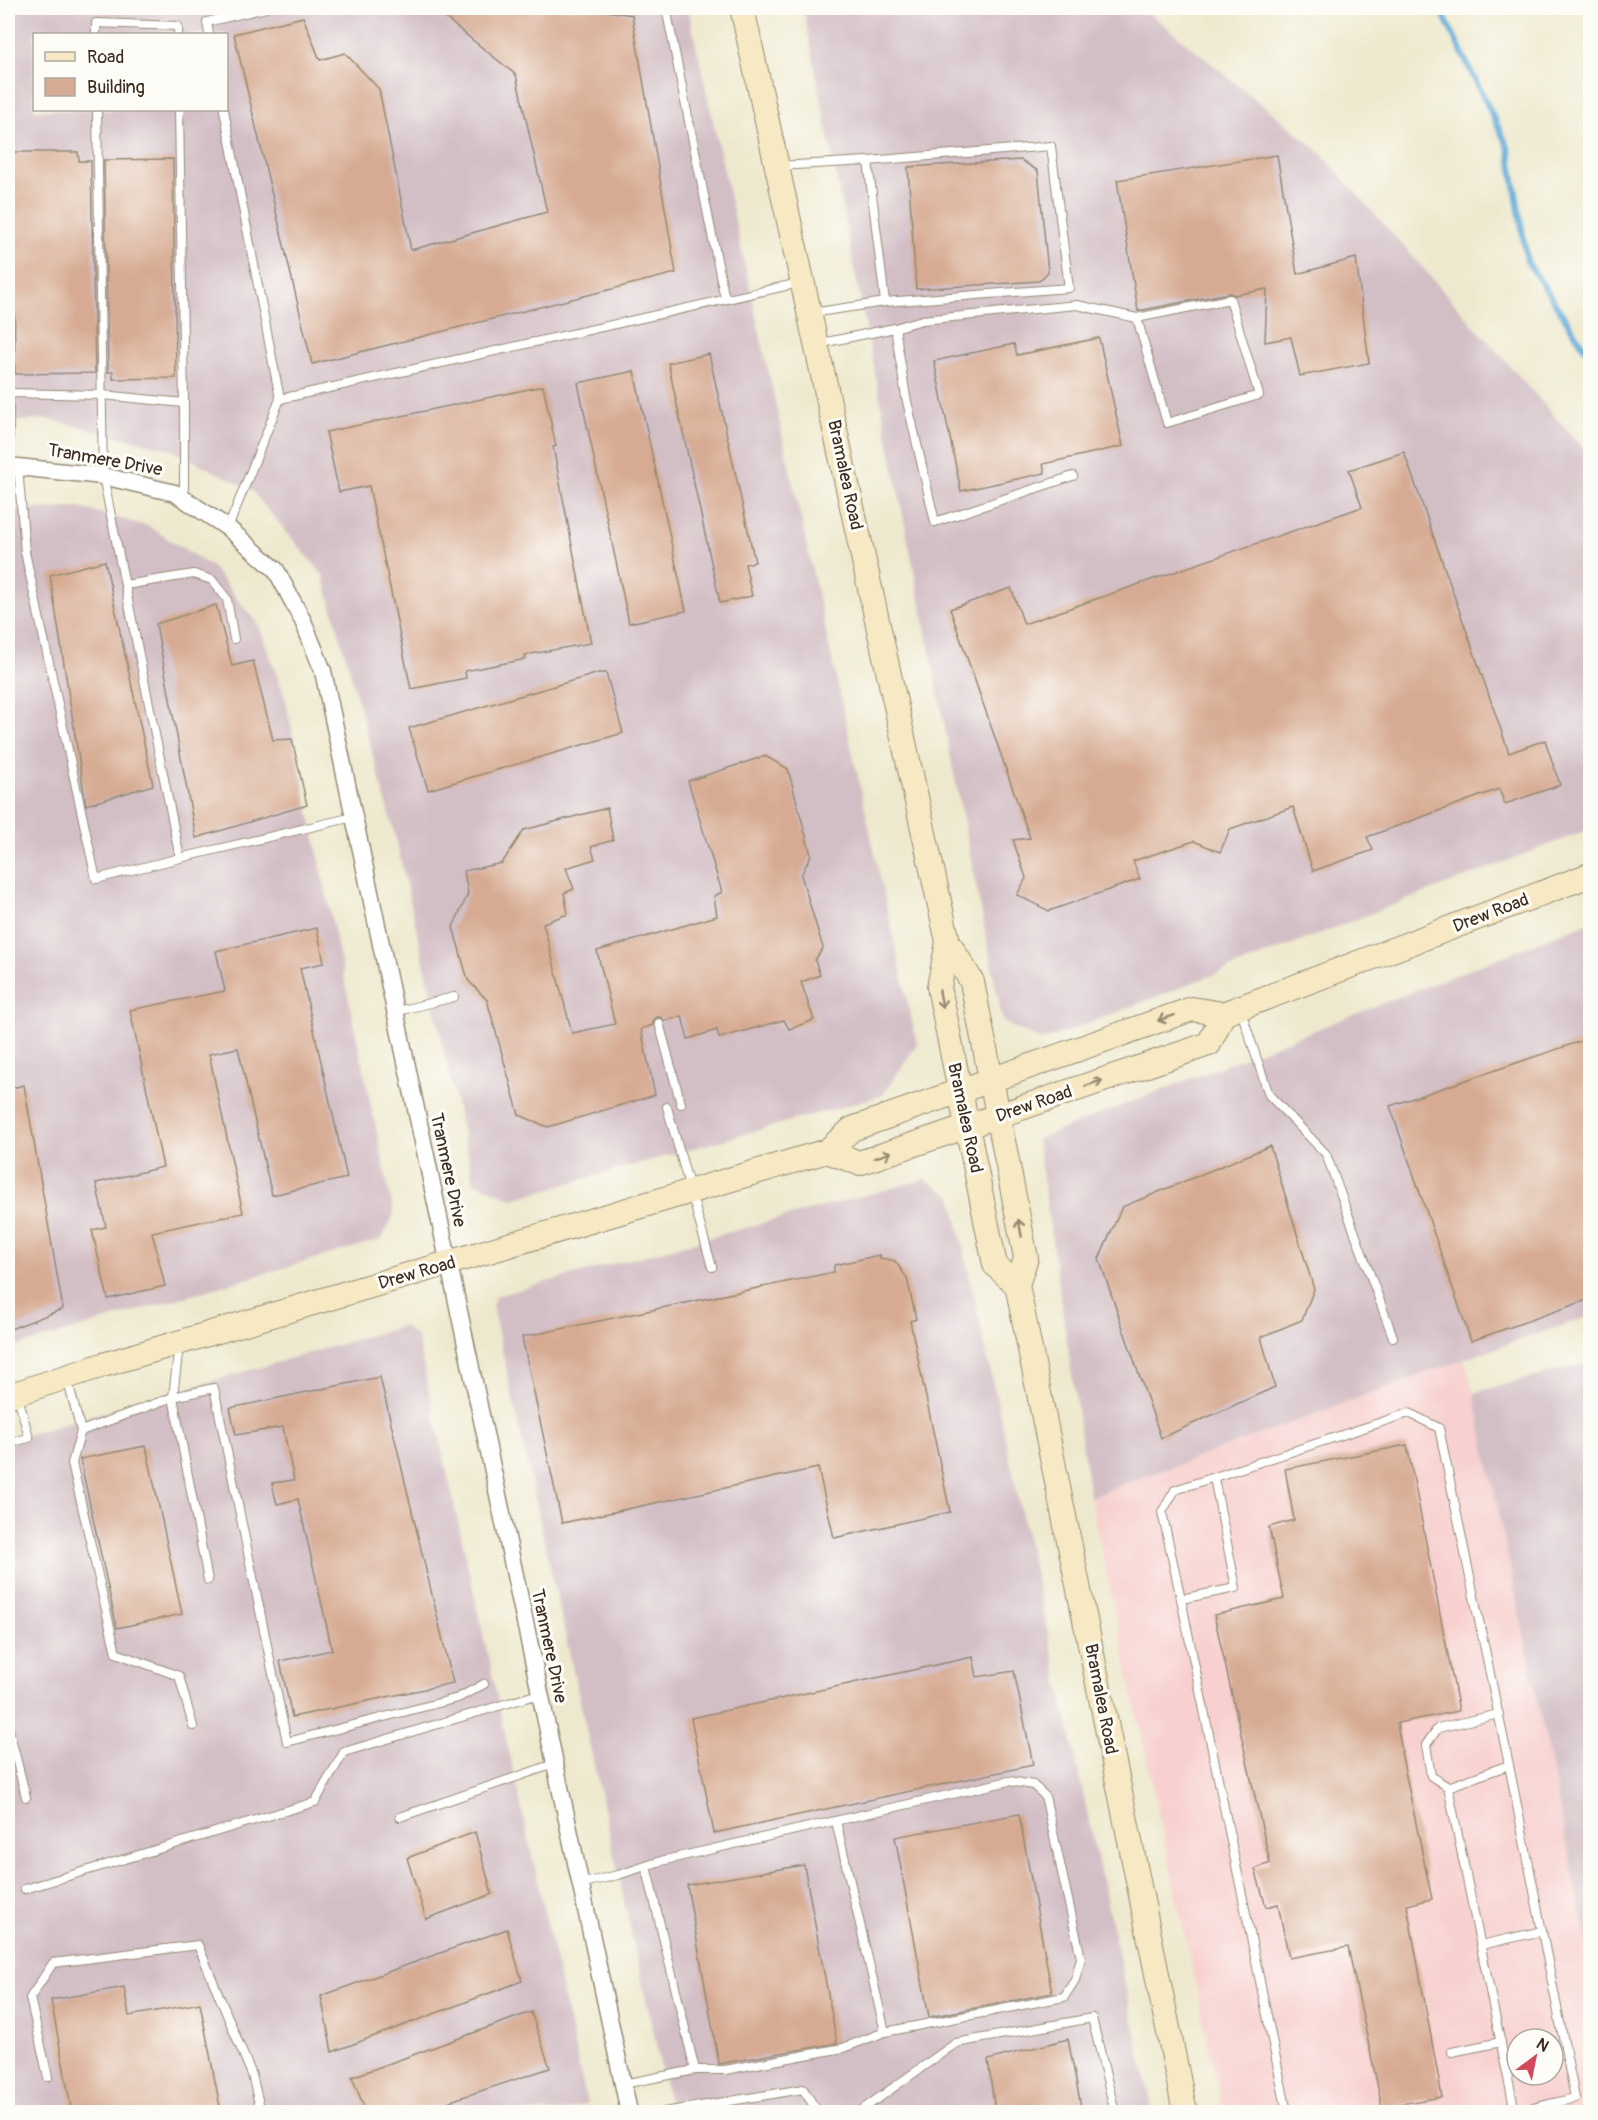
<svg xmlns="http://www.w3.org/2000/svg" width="1598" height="2120" viewBox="0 0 1598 2120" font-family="Pangolin,sans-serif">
	<rect width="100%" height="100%" fill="#fdfcf7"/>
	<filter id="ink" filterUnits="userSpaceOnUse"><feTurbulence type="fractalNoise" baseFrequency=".0167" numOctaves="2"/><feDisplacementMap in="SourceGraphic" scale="12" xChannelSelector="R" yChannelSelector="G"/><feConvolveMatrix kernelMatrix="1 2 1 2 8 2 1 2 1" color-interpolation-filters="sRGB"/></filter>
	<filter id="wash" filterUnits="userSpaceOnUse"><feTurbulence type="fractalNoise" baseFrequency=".008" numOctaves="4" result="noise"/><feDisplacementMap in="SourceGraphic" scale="24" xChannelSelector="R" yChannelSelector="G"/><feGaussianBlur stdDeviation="1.35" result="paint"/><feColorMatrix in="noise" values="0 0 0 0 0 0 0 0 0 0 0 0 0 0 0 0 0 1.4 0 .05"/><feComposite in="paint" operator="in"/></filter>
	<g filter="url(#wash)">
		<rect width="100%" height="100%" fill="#eee9ce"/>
		<path fill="#f7d0cf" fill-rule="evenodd" d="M1464,1359l10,34 116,563v156h-367l-133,-615zM1517,2039h36v36h-36z"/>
		<g fill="#d2bec5" fill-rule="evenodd">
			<path d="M8,8h680l229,1036 -34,51 -370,104 -39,-17 -80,-351 -71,-256 -72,-85 -79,-40 -124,-31 -40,3zM34,34h192v76h-192z"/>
			<path d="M803,8h324l25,7 166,135 272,306v373l-548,212 -39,-19z"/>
			<path d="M80,508l68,18 64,41 47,59 26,71 109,517 -12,25 -374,110v-840z"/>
			<path d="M1590,922v394l-126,43 -374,138 -53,-358z"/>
			<path d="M925,1179l27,17 201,916h-482l-179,-807 4,-9z"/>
			<path d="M403,1326l14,11 170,766 -26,9h-553v-672z"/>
			<path d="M1590,1362v594l-116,-563z"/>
		</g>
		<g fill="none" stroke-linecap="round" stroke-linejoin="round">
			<path stroke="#5ca8d5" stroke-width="6" d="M1440,8l69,141 18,112 63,95"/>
		</g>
		<g id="blocks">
			<g fill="#d7ab93">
				<path d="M433,8h156l43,7 44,258 -364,91 -78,-330 69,-17 17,43 25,-7 34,36 32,161 136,-38 -31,-137z"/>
				<path d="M13,152h65l1,9h12l4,212 -80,1z"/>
				<path d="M1277,155l20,119 59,-16 13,105 -69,13 -9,-39 -26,5 2,-53 -32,6 -6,-2 -91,18 -21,-131z"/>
				<path d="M173,159l3,219 -63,1v-7h-5l-4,-212z"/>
				<path d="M1021,160l17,11 10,101 -9,9 -123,8 -8,-122z"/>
				<path d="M1099,338l24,108 -80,18 2,9 -84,18 -27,-130 80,-17 3,11z"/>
				<path d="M709,354l46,208 -10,2 7,32 -32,7 -52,-240z"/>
				<path d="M634,371l52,240 -57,12 -51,-240z"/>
				<path d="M543,386l13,60 -3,1 38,196 -66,12 1,4 -61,12 1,7 -55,11 -42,-203 -30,6 -13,-60z"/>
				<path d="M1404,452l105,301 36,-13 15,45 -55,19 -6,-15 -132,48 6,13 -60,21 -20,-64 -63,22 -10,23 -26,-11 -61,20 7,18 -91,32 -32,-16 9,-17 -13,-38 17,-2 -80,-229 61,-21 13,36 338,-117 -13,-37z"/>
				<path d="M105,561l48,224 -67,20 -36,-230z"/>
				<path d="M216,605l16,61 21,-5 20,79 19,-1 15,66 -111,33 -40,-214z"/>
				<path d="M599,673h7l17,60 -195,57 -19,-62z"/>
				<path d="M765,756l23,13 23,86 -10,20 22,73 -8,12 5,15 -19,7 13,38 -25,9 -5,-9 -65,18 -2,-8 -29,9 -6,-23 -17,5 -4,-4h-4l-4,4v4l-12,4 14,66 -107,32 -29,-12 -32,-115 -19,-20 -15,-53 15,-33 -4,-23 38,-8 22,-33 83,-22 6,32 -22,7 4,12 -29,9 8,21 -10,4 4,21 -25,9 29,110 43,-9 -18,-73 120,-35 -3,-20 8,-4 -34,-111z"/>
				<path d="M317,928l7,35 -24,5 47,210 -75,17 -34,-147 -29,6 34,159 -91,19 13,54 -57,13 -16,-69 14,-3 -10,-44 67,-16 -33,-157 95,-19 -9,-40z"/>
				<path d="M1590,1038v261l-119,42 -81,-235z"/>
				<path d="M24,1085l39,224 -55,21v-241z"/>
				<path d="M1270,1146l44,143 -12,31 -41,17 14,50 -114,51 -62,-179 23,-52z"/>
				<path d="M880,1255v3l15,3 12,17 9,41 -6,2 40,191 -116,26 -16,-70 -256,55 -40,-186 312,-65v-7z"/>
				<path d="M380,1377l73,306 -161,34 -12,-56 52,-11 -34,-151 -21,5 -5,-21 22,-3 -11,-53 -47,8 -6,-27z"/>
				<path d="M1407,1445l52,266 -62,12 5,29h-1l31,147 -25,6 35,192 -60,10 -34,-160 -59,11 -11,-54 -12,3 -11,-38 15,-6 -56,-248 70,-16 -15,-72 25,-7 -9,-51z"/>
				<path d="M146,1446l36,168 -65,14 -37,-169z"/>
				<path d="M973,1657l4,20 37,-6 19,94 -319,68 -23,-115z"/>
				<path d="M1019,1814l33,179 -123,24 -34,-180z"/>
				<path d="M475,1832l17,62 -66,25 -19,-61z"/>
				<path d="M804,1865l33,178 -118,21 -32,-179z"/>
				<path d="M507,1929l15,52 -190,71 -11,-56z"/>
				<path d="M124,1987l5,29 71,-13 21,109h-149l-21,-112z"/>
				<path d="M531,2012l19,56 -133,44h-51l-14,-35z"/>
				<path d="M1068,2039l14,73h-54l-1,-7 -32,6 -7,-51z"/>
			</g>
		</g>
	</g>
	<g filter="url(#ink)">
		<use href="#blocks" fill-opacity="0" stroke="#948a76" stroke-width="1.5"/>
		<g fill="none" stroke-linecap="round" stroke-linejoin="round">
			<defs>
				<g id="lane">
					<path d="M666,8l59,291"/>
					<path d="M96,34v-11l82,3v8"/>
					<path d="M209,34l-2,-12 59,-14"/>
					<path d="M97,110l6,366 77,382 173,-41"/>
					<path d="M179,110l5,293"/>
					<path d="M224,110l56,289 519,-116"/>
					<path d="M868,161l183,-15 18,142 -184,14"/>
					<path d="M778,166l90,-5 17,141 -74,11"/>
					<path d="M895,328l27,-8 155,-15 60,13 93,-19 29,96 -92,28 -30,-105"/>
					<path d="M817,344l78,-16 11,69 29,125 138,-46"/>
					<path d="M9,466v-73l93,2 82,8v95"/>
					<path d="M18,466l7,86 71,327 84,-21"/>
					<path d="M228,528l52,-129"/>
					<path d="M125,585l69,-11 18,6 15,19 7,40"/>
					<path d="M1240,1008l29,87 57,59 67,183"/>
					<path d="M394,1012l60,-15"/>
					<path d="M659,1023l22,81"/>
					<path d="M667,1107l45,160"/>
					<path d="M179,1344l-6,53 41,-9 73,354 171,-44 26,-14"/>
					<path d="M67,1378l14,53 -9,32 44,190 63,23 14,50"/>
					<path d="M81,1431l92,-34 35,183"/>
					<path d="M8,1443l21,-5 -11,-42"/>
					<path d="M1181,1599l55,-11 -22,-110"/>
					<path d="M8,1726l18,71"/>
					<path d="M1509,1765l66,333 -59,14"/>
					<path d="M1448,1787l-17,-11 -5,-31 12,-17 61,-14"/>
					<path d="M400,1817l154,-53"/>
					<path d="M836,1821l49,211"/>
					<path d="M646,1866l49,204"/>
					<path d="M580,1884l38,-9 43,-14 348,-80 24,4 12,11 36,162 -6,22 -11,17 -179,35 -42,16 -118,22h-30l-72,14"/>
					<path d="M25,1889l290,-87 29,-50 195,-58"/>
					<path d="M1481,1945l61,-14"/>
					<path d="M1452,2052l49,-10"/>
					<path d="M48,2077l-18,-79 23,-35 145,-18 54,130 9,37"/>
					<path d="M664,2112l139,-23 15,23"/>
					<path d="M859,2112l97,-69 136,-25 23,94"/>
					<path d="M1287,2112l-106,-513 -19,-87 13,-22 234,-77 30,15 70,337 -61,22 67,325"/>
				</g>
				<path id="street" d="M8,466l95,10 72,17 53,35 48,42 27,51 20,50 306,1441"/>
				<g id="secondary">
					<path d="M742,8l206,934 24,40 54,276 -9,27 168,827"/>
					<path d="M948,942l-9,45 56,278 22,20"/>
					<path d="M827,1151l32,12 350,-119 14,-30"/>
					<path d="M8,1396l95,-31 724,-214 25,-22 340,-120 31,5 367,-139"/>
				</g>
			</defs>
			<use href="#lane" stroke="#948a76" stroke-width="10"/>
			<use href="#street" stroke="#948a76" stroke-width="19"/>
			<use href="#secondary" stroke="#948a76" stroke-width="26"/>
			<use href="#lane" stroke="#fff" stroke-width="8"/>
			<use href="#street" stroke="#fff" stroke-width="16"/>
			<use href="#secondary" stroke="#f6e9c3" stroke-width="24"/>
		</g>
		<defs><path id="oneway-shaft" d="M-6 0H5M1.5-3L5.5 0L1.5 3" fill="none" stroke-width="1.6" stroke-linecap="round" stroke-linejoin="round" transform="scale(1.5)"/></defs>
		<g stroke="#988a70">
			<use href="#oneway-shaft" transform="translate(941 999) rotate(79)"/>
			<use href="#oneway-shaft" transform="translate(1166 1018) rotate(161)"/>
			<use href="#oneway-shaft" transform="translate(1094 1083) rotate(-19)"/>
			<use href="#oneway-shaft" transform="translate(883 1155) rotate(-18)"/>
			<use href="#oneway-shaft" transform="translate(1020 1228) rotate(-101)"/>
		</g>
	</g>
	<g text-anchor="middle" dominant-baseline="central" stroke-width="6" stroke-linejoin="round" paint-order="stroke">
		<g font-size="18" fill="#3b2a1e" stroke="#fdfcf7">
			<text transform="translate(105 460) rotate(10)">Tranmere Drive</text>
			<text transform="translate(845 475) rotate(78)">Bramalea Road</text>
			<text transform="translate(1491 913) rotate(-21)">Drew Road</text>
			<text transform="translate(1034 1104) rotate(-19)">Drew Road</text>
			<text transform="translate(965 1118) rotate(78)">Bramalea Road</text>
			<text transform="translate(448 1170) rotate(78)">Tranmere Drive</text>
			<text transform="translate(417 1273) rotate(-16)">Drew Road</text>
			<text transform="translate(549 1646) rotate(78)">Tranmere Drive</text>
			<text transform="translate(1101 1699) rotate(79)">Bramalea Road</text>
		</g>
	</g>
	<rect width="1598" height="2120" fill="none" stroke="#fdfcf7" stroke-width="30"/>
	<rect x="33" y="33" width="195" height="78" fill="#fdfcf7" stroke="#afa8a0" stroke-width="1.5"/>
	<rect x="45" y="52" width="30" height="9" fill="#f6e9c3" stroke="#afa8a0" stroke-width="1.5"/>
	<text x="87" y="63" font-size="18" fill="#3b2a1e">Road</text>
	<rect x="45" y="78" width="30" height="18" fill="#d7ab93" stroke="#afa8a0" stroke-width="1.5"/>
	<text x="87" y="93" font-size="18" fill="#3b2a1e">Building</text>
	<g transform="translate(1535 2057) rotate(32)"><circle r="28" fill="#fdfcf7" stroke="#afa8a0" stroke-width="1.5"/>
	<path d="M0-4.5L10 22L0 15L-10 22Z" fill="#d1495b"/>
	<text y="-9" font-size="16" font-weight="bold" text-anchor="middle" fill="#3b2a1e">N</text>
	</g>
</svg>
